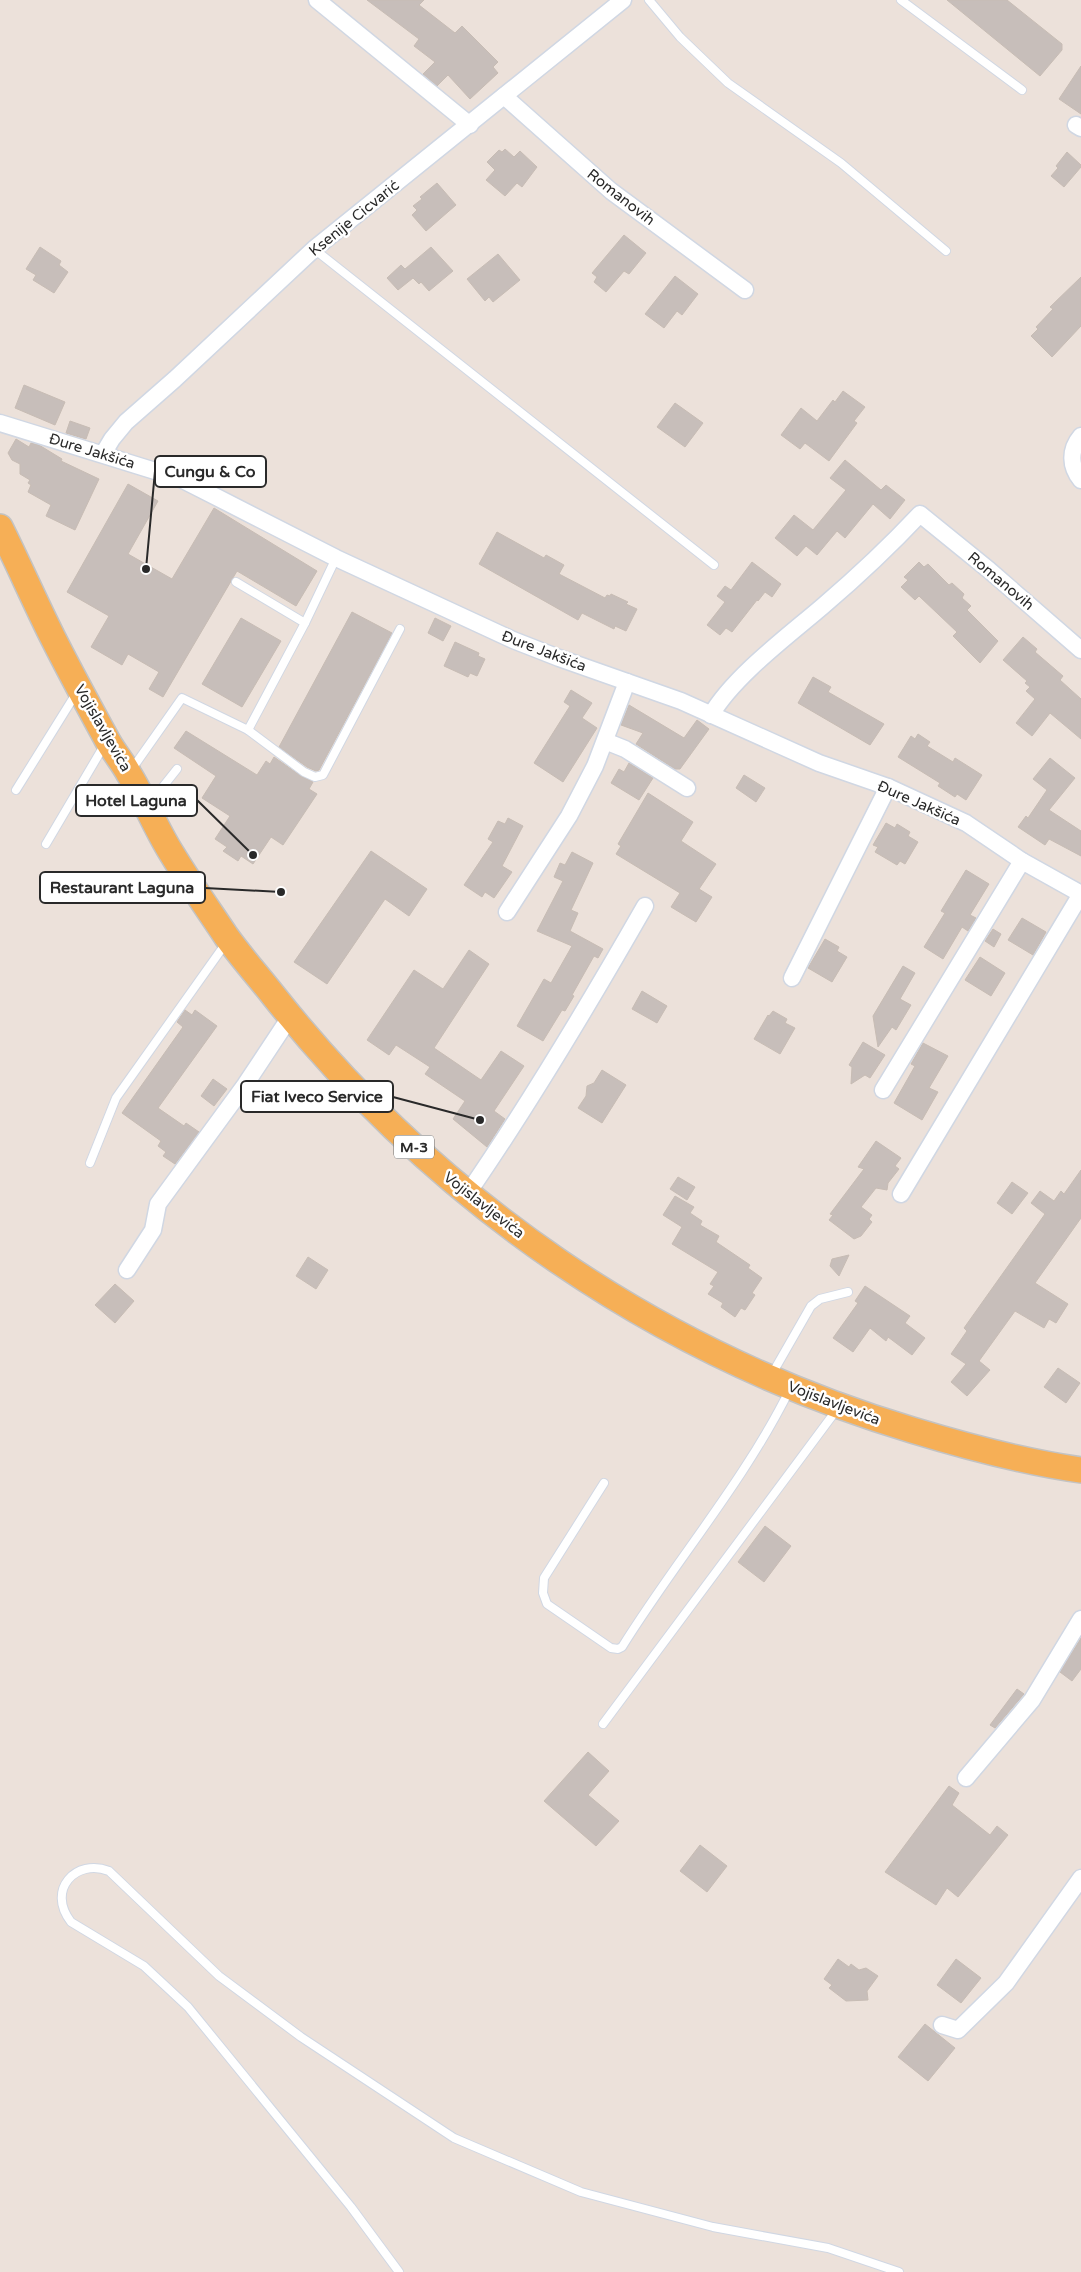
<svg xmlns="http://www.w3.org/2000/svg" width="1081" height="2272" viewBox="0 0 1081 2272" font-family="'Varela Round',sans-serif">
	<rect width="100%" height="100%" fill="#ece1da"/>
	<g fill="#c7beba" stroke="#c7bcb4">
		<path d="M367,0h57l-5,5 36,28 7,-7 36,36 -5,5 5,6 -28,26 -22,-24 -11,11 -14,-12 12,-12 -21,-16 5,-7z"/>
		<path d="M947,0h60l55,44v6l-22,26z"/>
		<path d="M1081,66v48l-22,-15z"/>
		<path d="M505,149l9,8 6,-6 17,16 -15,20 -5,-4 -12,13 -19,-16 9,-10 -8,-8 12,-12 3,2z"/>
		<path d="M1067,152l14,13v2l-17,20 -13,-11 7,-8 -2,-2z"/>
		<path d="M437,183l19,22 -30,26 -14,-16 5,-5 -4,-4 9,-7 -2,-2z"/>
		<path d="M624,235l22,18 -17,21 -5,-3 -18,21 -12,-10 3,-5 -5,-4z"/>
		<path d="M40,247l21,14 -2,4 9,7 -14,21 -21,-13 3,-5 -10,-6z"/>
		<path d="M431,247l22,24 -24,20 -8,-9 -2,2 -6,-6 -15,12 -11,-12 14,-13 4,4z"/>
		<path d="M498,254l22,26 -27,22 -4,-5 -4,4 -18,-22z"/>
		<path d="M675,276l23,18 -16,21 -5,-4 -13,17 -19,-14z"/>
		<path d="M1081,277v49l-29,31 -21,-21 7,-7 -2,-2 17,-18 -3,-2z"/>
		<path d="M24,385l41,17 -10,23 -40,-17z"/>
		<path d="M843,391l22,16 -11,14 3,2 -28,38 -24,-18 -5,6 -19,-14 20,-27 16,13 16,-21 2,2z"/>
		<path d="M675,403l28,20 -18,24 -28,-20z"/>
		<path d="M70,421l20,7 -4,11 -20,-6z"/>
		<path d="M16,439l13,8 2,-4 8,2 23,14 -1,2 38,18 -24,51 -29,-14 5,-11 -23,-13 3,-7 -3,-2 2,-3 -10,-6v-10l-8,-4 -4,-7z"/>
		<path d="M845,460l36,30 5,-5 19,15 -15,19 -17,-15 -28,34 -8,-7 -20,24 -11,-9 -9,10 -22,-18 19,-23 19,15 33,-40 -16,-12z"/>
		<path d="M128,484l30,17 -30,53 44,25 42,-71 103,63 -21,35 -59,-35 -74,126 -14,-8 10,-17 -31,-18 -6,11 -31,-18 18,-31 -42,-24z"/>
		<path d="M497,532l47,26 2,-3 18,10 -5,9 46,24 2,-3 3,1 1,-2 17,8 -2,2 11,5 -11,22 -11,-5 -1,3 -32,-16 -4,7 -99,-56z"/>
		<path d="M752,562l29,22 -9,13 -7,-5 -7,9 -1,-1 -25,32 -6,-4 -6,7 -13,-10 18,-23 -8,-6 8,-10 6,4z"/>
		<path d="M919,562l5,5 4,-3 21,21 3,-2 12,11 -2,4 9,8 -4,4 31,31 -18,22 -27,-27 4,-4 -38,-36 -4,4 -14,-13 7,-7 -4,-3z"/>
		<path d="M352,612l40,21 -73,137 -3,1 -9,-4 -28,-20z"/>
		<path d="M241,618l40,23 -39,66 -40,-23z"/>
		<path d="M435,618l16,8 -8,15 -15,-8z"/>
		<path d="M1023,637l14,12 -2,3 28,24 -3,4 21,19v40l-31,-26 -18,23 -16,-13 19,-24 -9,-8 4,-4 -5,-4 2,-2 -24,-21z"/>
		<path d="M455,642l24,11 -1,3 7,3 -8,17 -7,-3 -2,4 -24,-11z"/>
		<path d="M813,677l18,10 -3,5 56,32 -14,21 -72,-42z"/>
		<path d="M571,690l21,13 -10,15 15,10 -34,54 -29,-19 36,-57 -6,-4z"/>
		<path d="M629,705l55,33 13,-18 12,9 -29,40h-5l-39,-25 7,-11 -22,-8z"/>
		<path d="M186,731l71,44 9,-14 4,3 4,-7 27,19 12,6 -4,7 8,5 -34,51 -12,-8 -18,27 -12,-8 -3,5 -15,-10 4,-4 -12,-8 15,-23 -28,-18 14,-22 -42,-28z"/>
		<path d="M918,734l12,8 -3,4 26,16 2,-4 27,17 -16,25 -9,-6 -2,3 -17,-11 2,-3 -42,-26 13,-21 4,3z"/>
		<path d="M1050,758l25,20 -26,32 32,21v25l-32,-17 -4,6 -27,-18 8,-11 2,2 19,-28 -14,-11z"/>
		<path d="M629,763l24,15 -14,22 -28,-17 8,-14 5,3z"/>
		<path d="M744,775l21,13 -9,14 -20,-14z"/>
		<path d="M182,789l14,9 -12,18 -13,-9z"/>
		<path d="M648,793l45,29 -12,19 35,23 -17,25 13,8 -16,25 -25,-15 9,-14 -64,-39 5,-8 -3,-2z"/>
		<path d="M508,818l15,8 -21,40 10,6 -18,26 -9,-6 -3,5 -18,-12 29,-43 -5,-3 10,-18 7,3z"/>
		<path d="M886,823l9,5 2,-4 13,8 -2,4 10,6 -13,22 -5,-3 -3,4 -22,-13 3,-5 -5,-2z"/>
		<path d="M371,851l56,38 -18,27 -24,-17 -58,85 -33,-22z"/>
		<path d="M572,852l21,11 -22,47 7,3 -8,18 33,18 -5,9 -4,-2 -22,39 2,1 -9,15 -3,-1 -19,31 -26,-15 27,-47 7,4 21,-37 -35,-15 26,-50 -9,-4 6,-14 5,2z"/>
		<path d="M966,870l23,14 -19,31 6,3 -8,13 -6,-4 -19,32 -19,-12 21,-34 -4,-2z"/>
		<path d="M1022,918l24,14 -13,23 -25,-15z"/>
		<path d="M993,929l8,5 -7,13 -9,-6z"/>
		<path d="M825,939l14,8 -2,4 10,6 -15,25 -24,-14z"/>
		<path d="M469,950l20,14 -55,84 47,32 20,-29 23,15 -30,45 11,8 -18,28 -34,-28 12,-18 -40,-27 5,-7 -34,-22 -7,10 -22,-15 47,-70 29,19z"/>
		<path d="M980,957l25,16 -14,23 -26,-16z"/>
		<path d="M903,966l12,7 -15,26 11,6 -15,25 -4,-3 -14,20 -5,-31z"/>
		<path d="M642,991l25,15 -10,17 -25,-14z"/>
		<path d="M185,1010l7,5 3,-5 22,16 -59,82 26,18 2,-3 13,9 -24,32 -12,-8 3,-4 -8,-6 3,-5 -39,-28 61,-86 -6,-5z"/>
		<path d="M773,1011l14,8 -2,4 10,5 -15,26 -26,-15 14,-24 1,1z"/>
		<path d="M863,1042l22,13 -15,23 -5,-3 -14,9 1,-17 -3,-2z"/>
		<path d="M923,1043l25,13 -19,32 9,4 -16,28 -28,-17 21,-37 -4,-2z"/>
		<path d="M602,1070l24,15 -24,38 -24,-15 8,-12 1,-10 7,-3z"/>
		<path d="M213,1079l14,10 -13,17 -13,-10z"/>
		<path d="M876,1141l25,17 -6,8 4,3 -11,14 -1,7 -11,-2 -15,19 11,8 -3,4 3,3 -11,14 -7,3 -25,-19 4,-5 -3,-1 34,-45 -6,-2z"/>
		<path d="M1081,1170v48l-46,65 33,21 -12,19 -7,-4 -5,9 -29,-17 -36,50 11,9 -23,26 -16,-14 15,-18 -15,-10 16,-23 -3,-3 81,-114 -14,-11 9,-12 14,10 7,-10 3,3z"/>
		<path d="M678,1177l17,10 -8,13 -17,-11z"/>
		<path d="M1012,1182l16,11 -16,21 -15,-11z"/>
		<path d="M675,1196l19,11 -4,6 12,8 -2,4 19,11 -3,6 34,23 -2,3 14,10 -10,15 3,2 -10,15 -4,-2 -6,9 -14,-10 2,-4 -15,-9 6,-8 -4,-2 8,-12 -46,-28 10,-17 -19,-12z"/>
		<path d="M849,1255l-10,21 -9,-10 2,-7z"/>
		<path d="M308,1257l20,13 -12,19 -20,-13z"/>
		<path d="M115,1284l19,17 -19,22 -20,-18z"/>
		<path d="M865,1286l45,30 -5,7 20,15 -13,17 -24,-18 -2,4 -16,-13 -17,24 -20,-14 25,-35 -3,-2z"/>
		<path d="M1058,1368l22,15 -14,20 -22,-16z"/>
		<path d="M765,1526l26,20 -27,36 -26,-20z"/>
		<path d="M1081,1638v31l-9,12 -12,-9z"/>
		<path d="M1017,1689l7,5 -29,34 -5,-3z"/>
		<path d="M588,1752l21,19 -21,24 31,26 -23,25 -52,-45z"/>
		<path d="M949,1786l10,7 -7,12 38,30 7,-9 11,9 -50,62 -11,-9 -11,17 -51,-33z"/>
		<path d="M700,1845l27,21 -20,26 -27,-21z"/>
		<path d="M838,1959l11,8 2,-3 8,6 7,-2 12,8 -11,15 1,9 -22,1 -17,-13 3,-3 -8,-6z"/>
		<path d="M956,1959l25,19 -20,25 -24,-18z"/>
		<path d="M925,2024l30,24 -27,33 -30,-24z"/>
	</g>
	<g fill="none" stroke-linecap="round" stroke-linejoin="round">
		<defs>
			<g id="lane">
				<path d="M649,0l31,37 48,46 113,80 105,88"/>
				<path d="M901,0l121,90"/>
				<path d="M314,249l400,316"/>
				<path d="M236,582l69,41"/>
				<path d="M248,730l56,42 11,5 8,-2 77,-146"/>
				<path d="M132,769l50,-71 66,32 57,-107 31,-65"/>
				<path d="M16,790l61,-98"/>
				<path d="M150,803l27,-34"/>
				<path d="M46,844l59,-100"/>
				<path d="M90,1163l26,-65 110,-155"/>
				<path d="M772,1374l39,-68 9,-7 28,-7"/>
				<path d="M604,1483l-60,95 -1,15 4,11 64,44 7,1 4,-2c54,-87 122,-165 168,-258"/>
				<path d="M603,1724l235,-316"/>
				<path d="M399,2272l-48,-65 -163,-200 -44,-41 -73,-44c-25,-32 5,-64 38,-51l110,105 82,61 153,101 127,54 132,35 115,21 71,24"/>
			</g>
			<g id="street">
				<path d="M317,0l153,125"/>
				<path d="M504,96l107,95 134,99"/>
				<path d="M1076,125l5,3"/>
				<path d="M0,423l181,56 155,79 177,82 46,18 122,43 138,62 69,24 78,36 56,38 59,33"/>
				<path d="M1081,436c-12,14 -11,31 0,44"/>
				<path d="M103,454l9,-15 14,-17 49,-43 139,-130 309,-249"/>
				<path d="M711,715c23,-39 77,-79 112,-109 34,-29 66,-59 97,-92l69,56 92,80"/>
				<path d="M605,741l20,8 62,39"/>
				<path d="M507,912l62,-96 26,-50 32,-84"/>
				<path d="M792,978l96,-191"/>
				<path d="M883,1090l139,-229"/>
				<path d="M468,1193c64,-93 121,-189 177,-287"/>
				<path d="M901,1194l180,-300"/>
				<path d="M127,1270l26,-40 5,-26 87,-119 45,-68"/>
				<path d="M966,1778l66,-78 49,-81"/>
				<path d="M942,2025l16,5 48,-47 75,-105"/>
			</g>
			<path id="primary" d="M0,527c18,36 34,73 52,109 17,34 35,67 53,100 7,14 17,25 24,38 16,26 27,55 43,80 17,28 36,55 54,82 15,21 32,40 47,59 165,208 386,359 639,435 56,17 111,32 169,40"/>
		</defs>
		<use href="#lane" stroke="#d0d7e3" stroke-width="10"/>
		<use href="#street" stroke="#d0d7e3" stroke-width="19"/>
		<use href="#primary" stroke="#c3c3c3" stroke-width="28"/>
		<use href="#lane" stroke="#fff" stroke-width="8"/>
		<use href="#street" stroke="#fff" stroke-width="16"/>
		<use href="#primary" stroke="#f6af56" stroke-width="25"/>
	</g>
	<g text-anchor="middle" dominant-baseline="central" stroke-width="5" stroke-linejoin="round" paint-order="stroke">
		<rect fill="#fff" stroke="#696969" stroke-width="1" x="394" y="1135.5" width="40" height="23" rx="4"/>
		<g font-size="14" font-weight="bold" fill="#292929">
			<text x="414" y="1147">M-3</text>
		</g>
		<g font-size="15" fill="#292929" stroke="#fff">
			<text transform="translate(621 197) rotate(38)">Romanovih</text>
			<text transform="translate(354 218) rotate(-39)">Ksenije Cicvarić</text>
			<text transform="translate(92 451) rotate(17)">Đure Jakšića</text>
			<text transform="translate(1001 581) rotate(40)">Romanovih</text>
			<text transform="translate(544 651) rotate(21)">Đure Jakšića</text>
			<text transform="translate(103 728) rotate(60)">Vojislavljevića</text>
			<text transform="translate(919 803) rotate(24)">Đure Jakšića</text>
			<text transform="translate(484 1205) rotate(38)">Vojislavljevića</text>
			<text transform="translate(834 1403) rotate(21)">Vojislavljevića</text>
		</g>
	</g>
	<path fill="none" stroke="#292929" stroke-width="2" d="M146 569L155 471M253 855L197 800M281 892L205 888M480 1120L393 1097"/>
	<g fill="#292929" stroke="#fff" stroke-width="2">
		<circle cx="146" cy="569" r="5"/>
		<circle cx="253" cy="855" r="5"/>
		<circle cx="281" cy="892" r="5"/>
		<circle cx="480" cy="1120" r="5"/>
	</g>
	<g fill="#fff" stroke="#292929" stroke-width="2">
		<rect x="155" y="456" width="111" height="31" rx="5"/>
		<rect x="76" y="785" width="121" height="31" rx="5"/>
		<rect x="40" y="872" width="165" height="31" rx="5"/>
		<rect x="241" y="1081" width="152" height="31" rx="5"/>
	</g>
	<g font-size="16" text-anchor="middle" font-weight="bold" fill="#292929">
		<text x="210" y="477">Cungu &amp; Co</text>
		<text x="136" y="806">Hotel Laguna</text>
		<text x="122" y="893">Restaurant Laguna</text>
		<text x="317" y="1102">Fiat Iveco Service</text>
	</g>
</svg>
